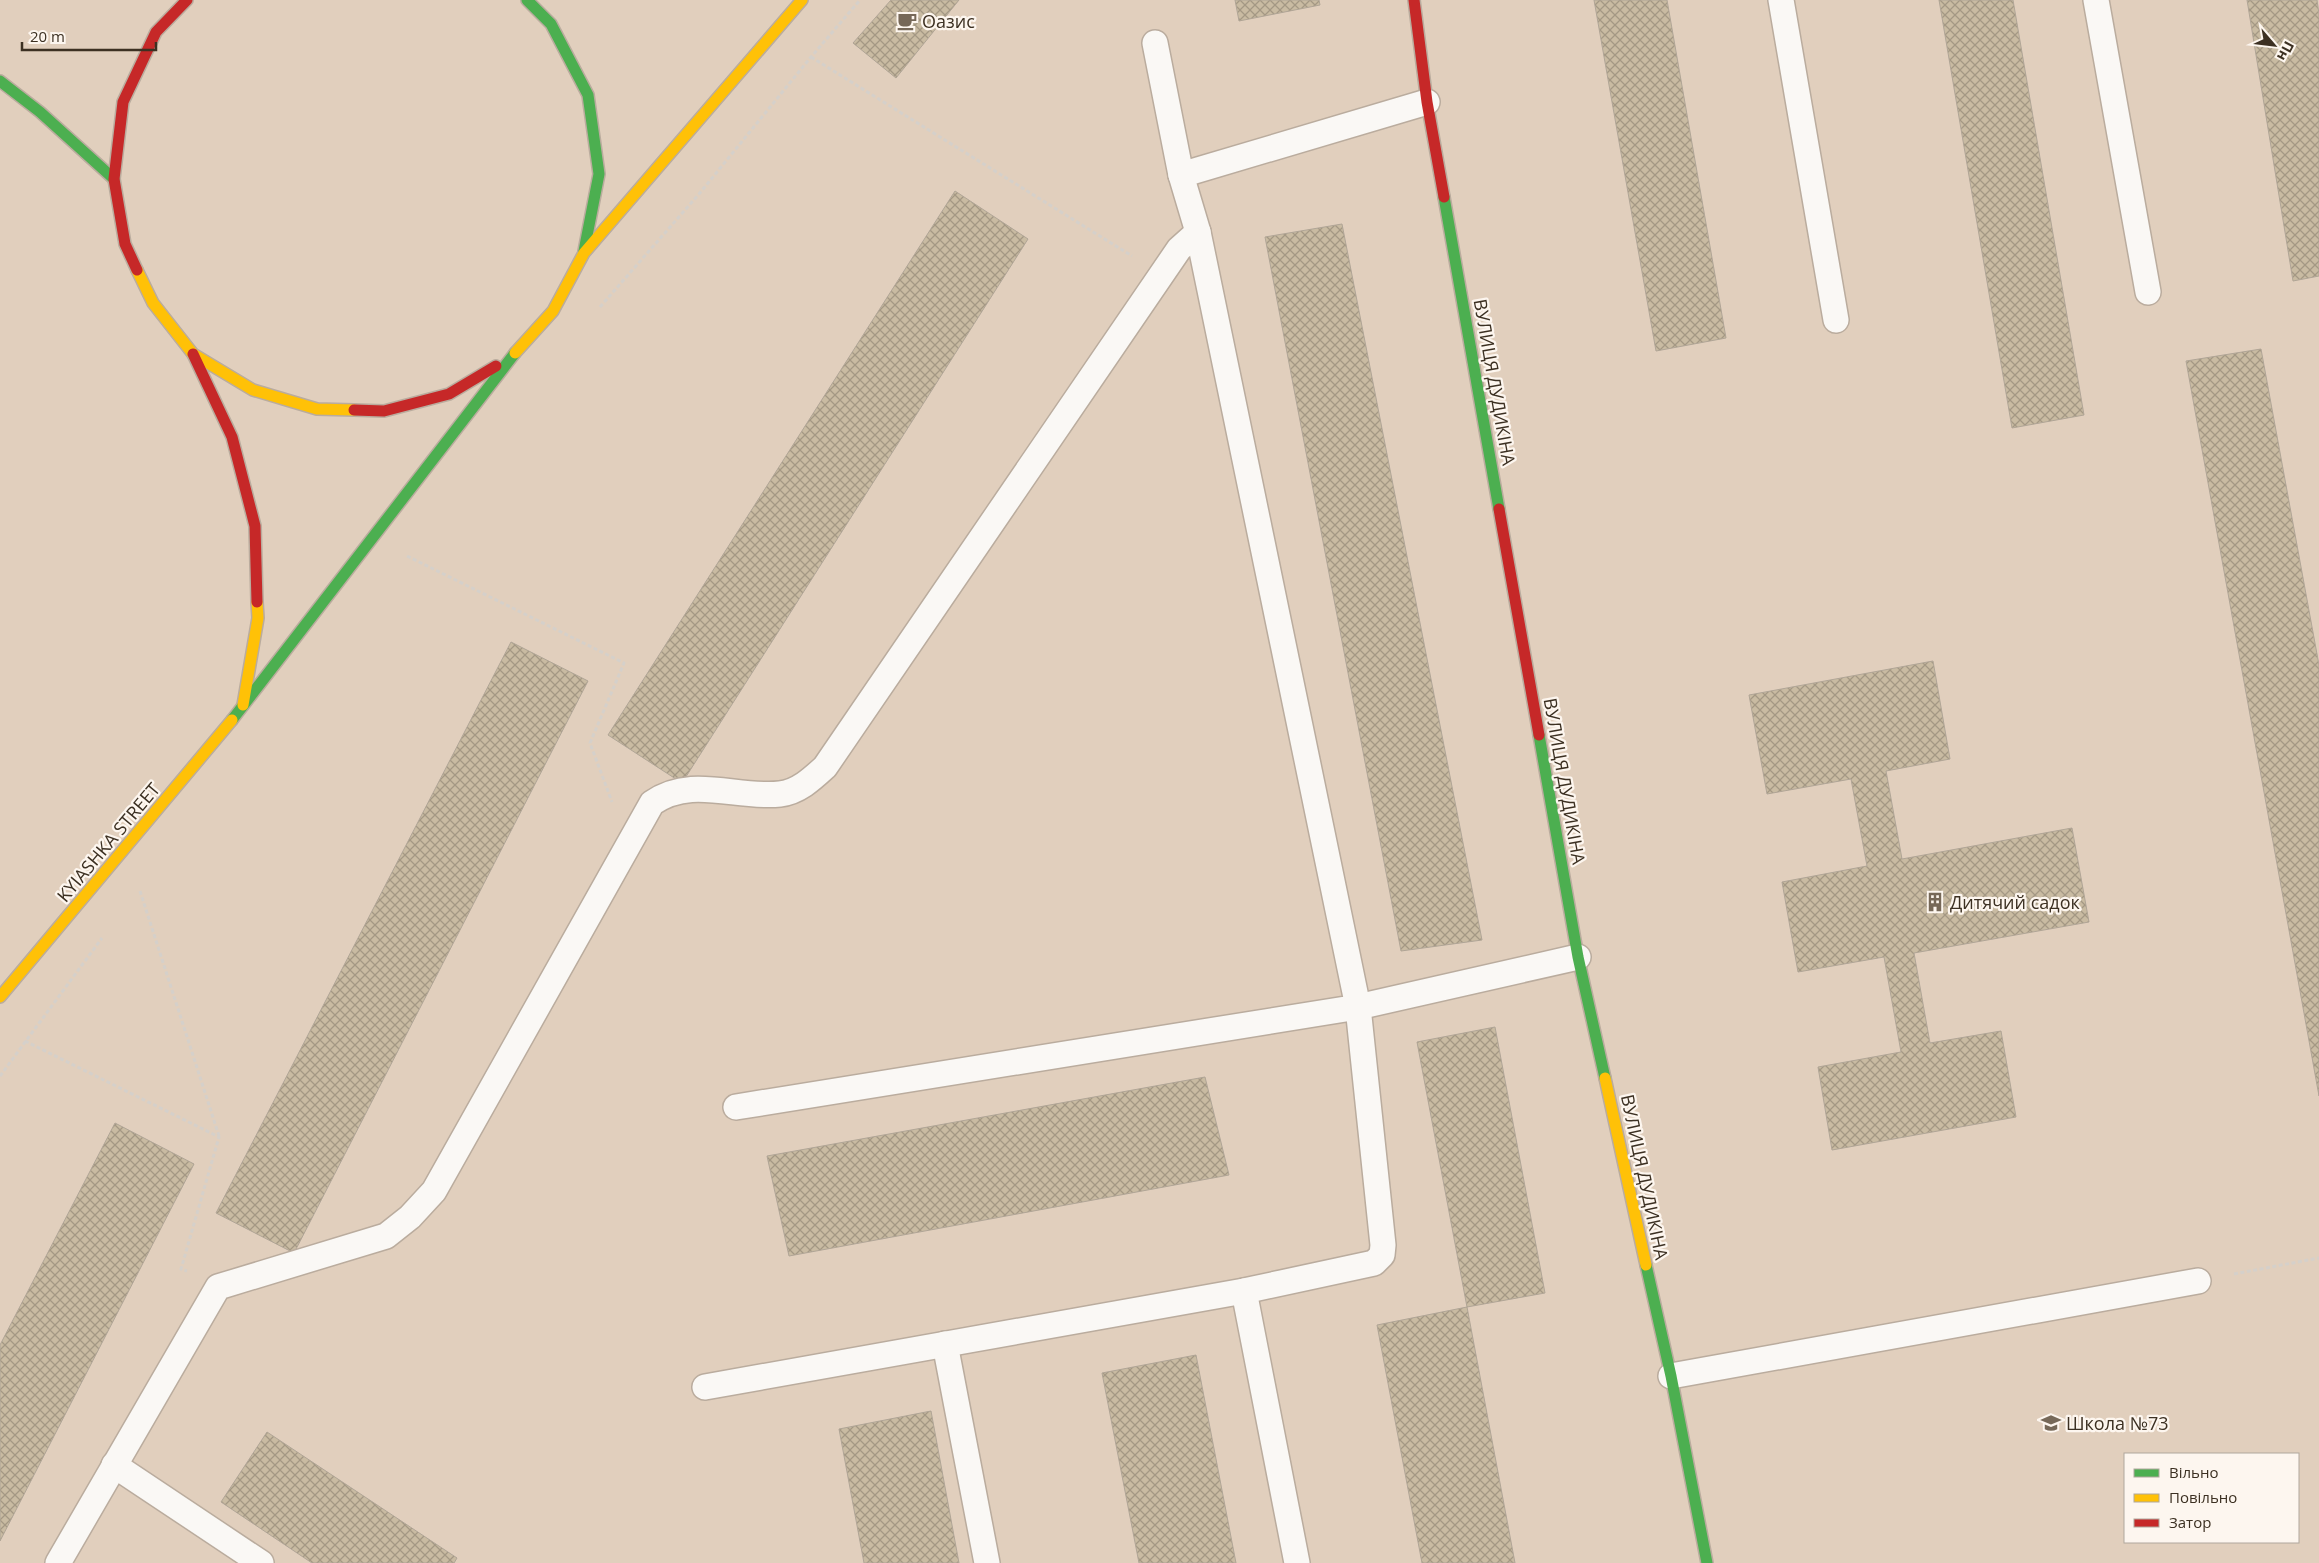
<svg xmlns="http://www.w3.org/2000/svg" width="2319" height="1563" viewBox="0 0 2319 1563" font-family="'Open Sans',sans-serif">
	<defs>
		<pattern id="building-cross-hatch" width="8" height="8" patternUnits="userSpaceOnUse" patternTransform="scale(1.25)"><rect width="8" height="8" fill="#c9bba2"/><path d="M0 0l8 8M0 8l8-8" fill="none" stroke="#a49884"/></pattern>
	</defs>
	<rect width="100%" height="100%" fill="#e1cfbd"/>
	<g fill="url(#building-cross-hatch)" stroke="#b0a596">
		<path d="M891,0h68l-63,78 -43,-35z"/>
		<path d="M1235,0h84l1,5 -81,16z"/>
		<path d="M1594,0h73l59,338 -70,13z"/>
		<path d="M1939,0h74l71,415 -72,13z"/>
		<path d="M2247,0h70l2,14v262l-26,5z"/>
		<path d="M955,191l73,48 -346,544 -74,-48z"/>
		<path d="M1342,224l140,716 -81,11 -136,-714z"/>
		<path d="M2261,349l58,316v431l-133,-735z"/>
		<path d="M511,642l77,39 -294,572 -78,-40z"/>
		<path d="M1933,661l17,98 -64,12 16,88 170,-31 17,94 -175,31 16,90 71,-12 15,86 -184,33 -14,-83 83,-15 -17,-95 -86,15 -16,-90 85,-16 -16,-87 -84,15 -18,-99z"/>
		<path d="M1495,1027l50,266 -78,14 -50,-265z"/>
		<path d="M1205,1077l24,98 -440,81 -22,-100z"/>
		<path d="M115,1123l79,41 -194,377v-196z"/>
		<path d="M1467,1307l48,256h-93l-45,-238z"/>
		<path d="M1196,1355l40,208h-97l-37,-190z"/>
		<path d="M931,1411l28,152h-95l-25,-134z"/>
		<path d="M267,1432l190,126 -3,5h-142l-91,-61z"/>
	</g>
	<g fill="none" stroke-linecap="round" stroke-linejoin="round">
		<defs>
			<g id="lane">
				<path d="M1781,0l55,320"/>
				<path d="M2096,0l52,292"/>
				<path d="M1155,43l26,132"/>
				<path d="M736,1107l622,-100 -160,-775 -17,-57 246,-73"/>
				<path d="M1244,1291l53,272"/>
				<path d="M945,1344l42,219"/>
				<path d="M1671,1376l527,-95"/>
				<path d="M705,1387l539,-96 130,-28 8,-8 1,-10 -25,-238 220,-50"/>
				<path d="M114,1465l147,98"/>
				<path d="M58,1563l160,-276 168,-51 24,-19 24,-26 218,-388c40,-28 84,-4 128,-9 18,-2 32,-15 45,-27l354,-518 19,-17"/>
			</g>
			<g id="fast">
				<path d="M527,0l24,24 37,71 11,79 -15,77"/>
				<path d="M0,81l40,31 74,67"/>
				<path d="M1444,197l55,312"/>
				<path d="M232,720l283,-367"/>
				<path d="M1539,735l39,222 27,121"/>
				<path d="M1646,1265l25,111 36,187"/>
			</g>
			<g id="slow">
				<path d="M137,270l16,33 40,51 60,36 64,19 37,1"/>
				<path d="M515,353l38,-42 31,-58 218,-253"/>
				<path d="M243,705l15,-87 -1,-16"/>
				<path d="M0,997l232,-277"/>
				<path d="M1605,1078l41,187"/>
			</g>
			<g id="jam">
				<path d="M1414,0l13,102 17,95"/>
				<path d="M137,270l-12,-26 -11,-65 9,-77 33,-70 31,-32"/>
				<path d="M193,354l39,83 23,89 2,76"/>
				<path d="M354,410l30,1 65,-17 47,-28"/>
				<path d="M1499,509l40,226"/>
			</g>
		</defs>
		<use href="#lane" stroke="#baac9e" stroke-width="28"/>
		<use href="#fast" stroke="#baac9e" stroke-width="14"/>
		<use href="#slow" stroke="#baac9e" stroke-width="14"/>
		<use href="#jam" stroke="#baac9e" stroke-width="14"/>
		<g stroke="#d5d0ca" stroke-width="3" stroke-dasharray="4 2.5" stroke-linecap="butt">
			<path d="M811,57l321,199"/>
			<path d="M600,307l99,-113 112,-137 49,-57"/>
			<path d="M407,556l217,107 -34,80 22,59"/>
			<path d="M140,891l79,245"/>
			<path d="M25,1041l194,96 -38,132 6,2"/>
			<path d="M0,1076l102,-138"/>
			<path d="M2234,1274l85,-16"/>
		</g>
		<use href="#lane" stroke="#faf8f5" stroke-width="25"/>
		<use href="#fast" stroke="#4caf50" stroke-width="11"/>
		<use href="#slow" stroke="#ffc107" stroke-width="11"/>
		<use href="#jam" stroke="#c62828" stroke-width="11"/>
	</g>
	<defs>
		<symbol id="cafe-bare" viewBox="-9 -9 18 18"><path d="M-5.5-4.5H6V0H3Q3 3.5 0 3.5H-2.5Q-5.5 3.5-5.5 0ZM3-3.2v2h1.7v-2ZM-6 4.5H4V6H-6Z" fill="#766858" stroke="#fdf6ef" stroke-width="2.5" paint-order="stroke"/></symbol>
		<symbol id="building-bare" viewBox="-9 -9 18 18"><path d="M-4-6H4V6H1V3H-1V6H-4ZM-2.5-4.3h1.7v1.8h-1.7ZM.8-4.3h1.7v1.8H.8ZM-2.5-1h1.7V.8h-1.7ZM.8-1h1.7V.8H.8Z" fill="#766858" stroke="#fdf6ef" stroke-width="2.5" paint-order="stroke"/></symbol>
		<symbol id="school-bare" viewBox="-9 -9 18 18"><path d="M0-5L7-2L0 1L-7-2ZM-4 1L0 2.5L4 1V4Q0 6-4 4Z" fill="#766858" stroke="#fdf6ef" stroke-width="2.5" paint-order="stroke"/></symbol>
	</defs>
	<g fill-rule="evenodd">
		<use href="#cafe-bare" x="893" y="7" width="28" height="28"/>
		<use href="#building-bare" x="1921" y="888" width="28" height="28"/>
		<use href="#school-bare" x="2037" y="1409" width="28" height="28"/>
	</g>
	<g text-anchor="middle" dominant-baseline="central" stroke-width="4.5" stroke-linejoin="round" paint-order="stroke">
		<g font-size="18" fill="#3c3022" stroke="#fdf6ef" text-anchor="start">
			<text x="922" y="21">Оазис</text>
			<text x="1950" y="902">Дитячий садок</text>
			<text x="2066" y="1423">Школа №73</text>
		</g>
		<g font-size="18" fill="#3c3022" stroke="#fdf6ef">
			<text transform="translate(1495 382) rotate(80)">ВУЛИЦЯ ДУДИКІНА</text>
			<text transform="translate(1565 781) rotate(80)">ВУЛИЦЯ ДУДИКІНА</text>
			<text transform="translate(108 842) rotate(-50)">KYIASHKA STREET</text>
			<text transform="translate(1645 1177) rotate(78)">ВУЛИЦЯ ДУДИКІНА</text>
		</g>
	</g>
	<rect x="2124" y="1453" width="175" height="90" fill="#fdf6ef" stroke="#b0a79d"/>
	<rect x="2134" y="1469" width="25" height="8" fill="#4caf50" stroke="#b0a79d"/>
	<text x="2169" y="1478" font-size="15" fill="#3c3022">Вільно</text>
	<rect x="2134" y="1494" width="25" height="8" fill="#ffc107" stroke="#b0a79d"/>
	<text x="2169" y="1503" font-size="15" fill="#3c3022">Повільно</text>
	<rect x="2134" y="1519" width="25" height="8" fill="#c62828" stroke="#b0a79d"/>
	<text x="2169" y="1528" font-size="15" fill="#3c3022">Затор</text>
	<g transform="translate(2274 45) rotate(118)" stroke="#fdf6ef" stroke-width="4" paint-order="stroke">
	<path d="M0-4L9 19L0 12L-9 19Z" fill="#3c3022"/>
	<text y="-8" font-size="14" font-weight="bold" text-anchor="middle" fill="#3c3022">Пн</text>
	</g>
	<path d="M22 42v8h134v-8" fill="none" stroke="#3c3022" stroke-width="2.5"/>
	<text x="30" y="42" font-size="15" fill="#3c3022" stroke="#fdf6ef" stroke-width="4" paint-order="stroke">20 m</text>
</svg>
